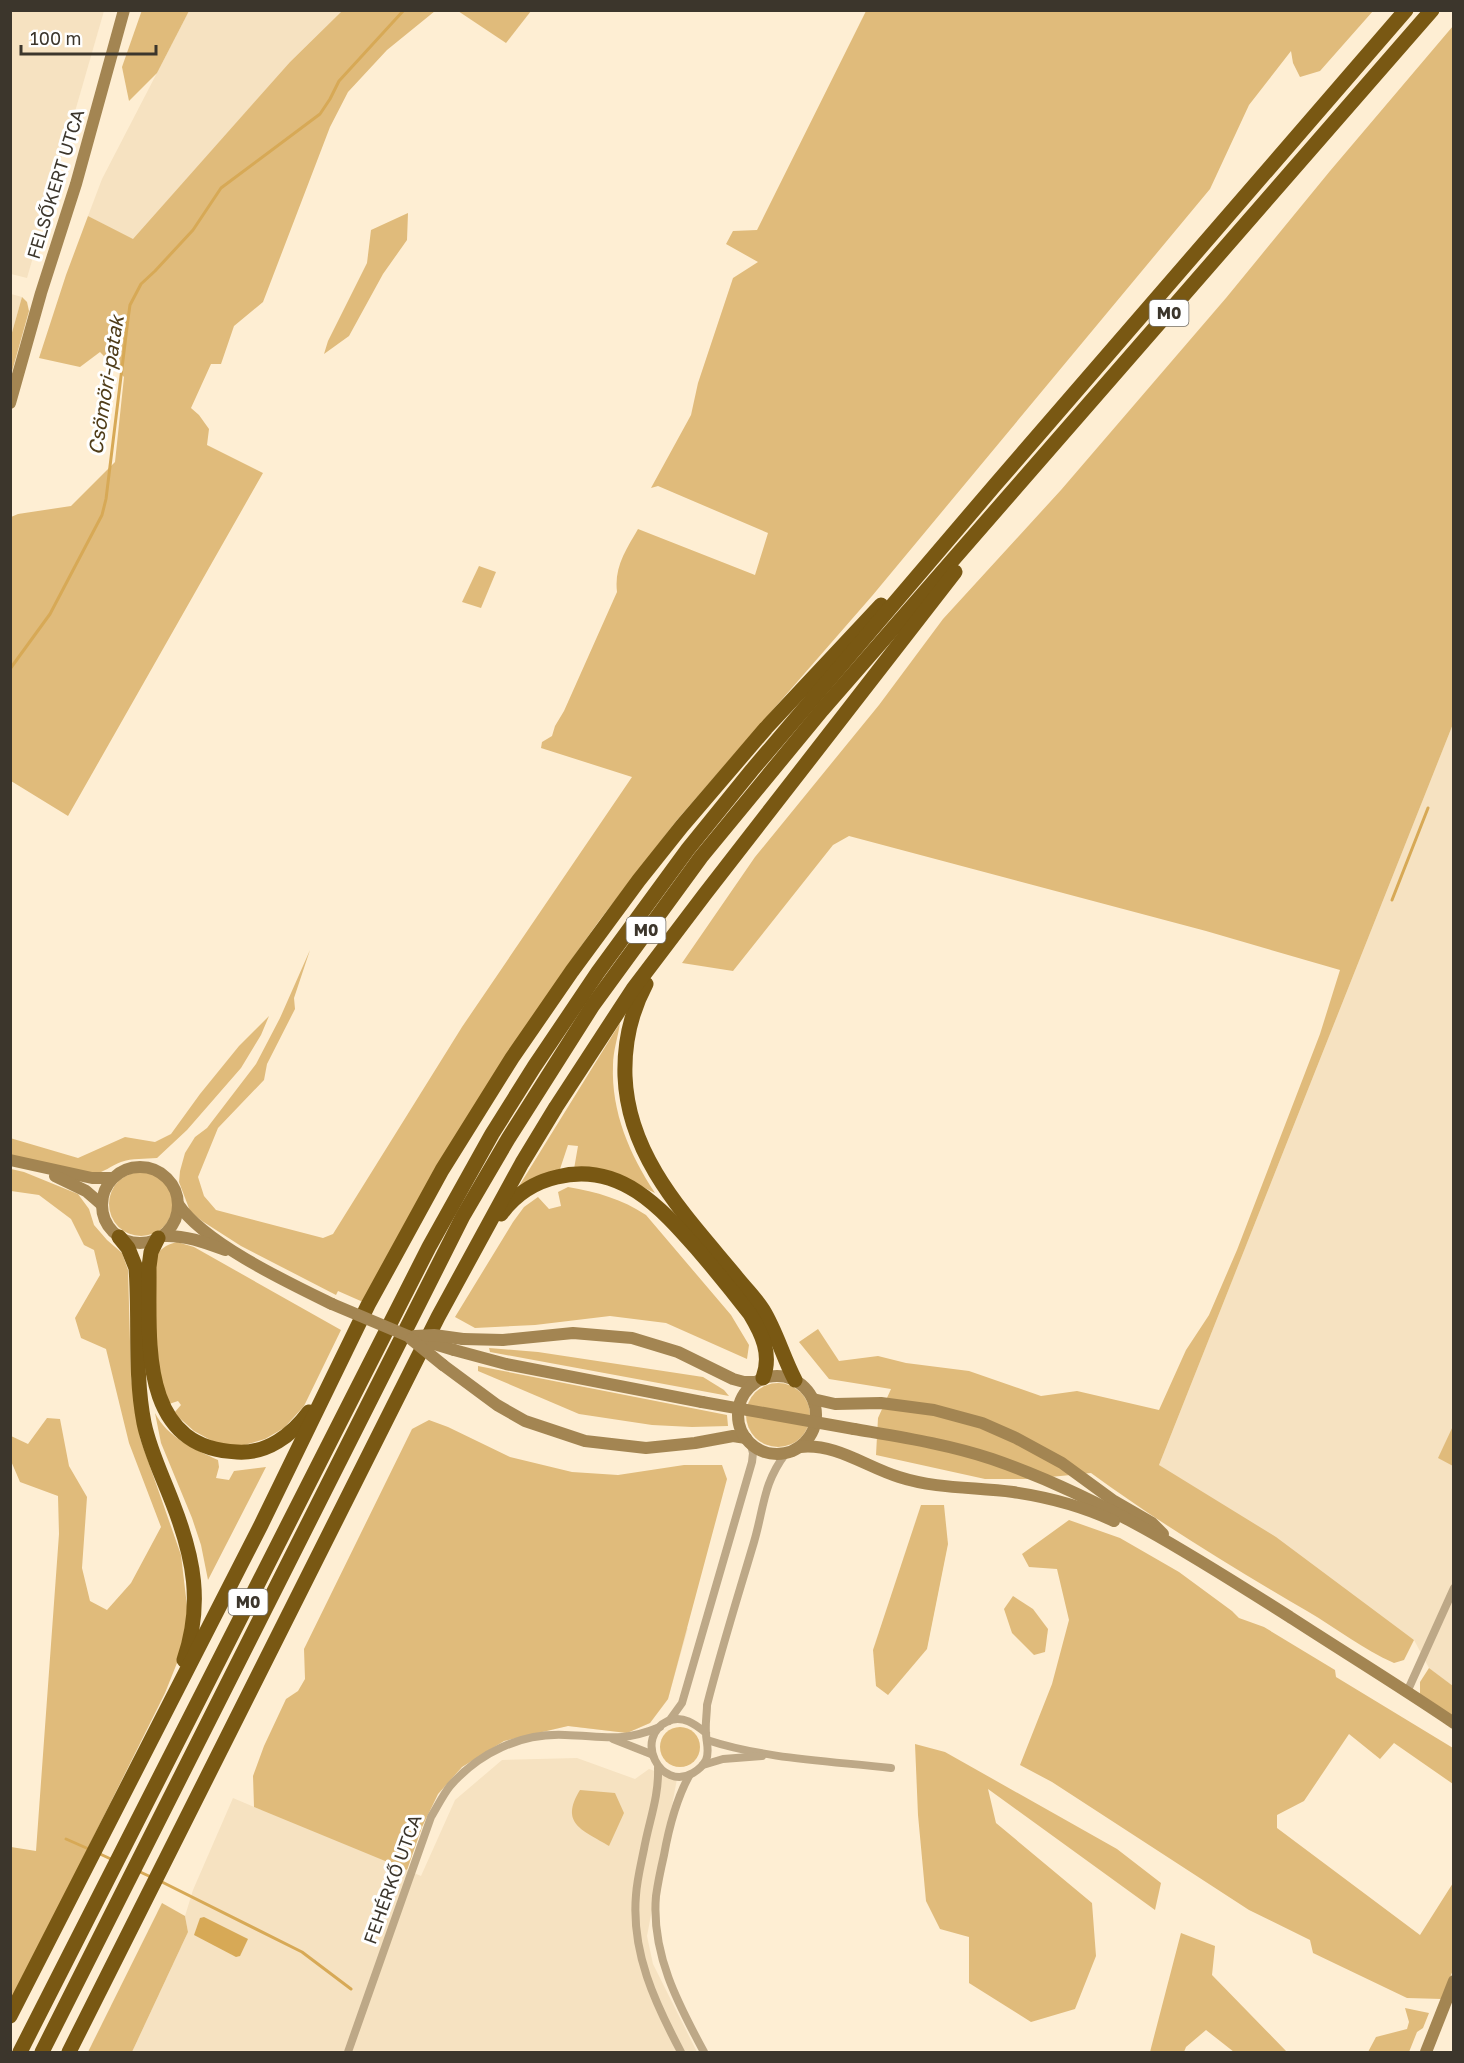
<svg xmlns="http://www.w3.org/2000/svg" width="1464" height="2063" viewBox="0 0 1464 2063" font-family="'Golos Text',sans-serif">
	<rect width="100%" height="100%" fill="#feeed3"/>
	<g fill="#f6e2c1">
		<path d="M10,11h94l-77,267 -16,-4z"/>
		<path d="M189,11h153l-52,51 -157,178 -45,-24 14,-37z"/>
		<path d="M11,294l11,3 -11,39 -1,-42z"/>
		<path d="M1453,724v962l-24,-18 -15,-28 -255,-175z"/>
		<path d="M688,1628l-20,71 -18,24 -23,10 -59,-7 -64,15 -42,26 -24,27 -16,33 -15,43 14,6 34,-76 47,-40 75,-2 58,21 14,-10 28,10 -30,157 6,28 44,88h-565l56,-120 -3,-16 8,-26 40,-92 28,12z"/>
	</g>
	<g fill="#e0bb7b">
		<path d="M142,10l47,1 -32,62 -28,28 -7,-34z"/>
		<path d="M342,11h93l-48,39 -39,42 -18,35 -67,175 -29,24 -13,38h-10l-20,44 8,7 10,14 -2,16 56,28 -195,343 -57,-35v-264l7,-3 53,-8 44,-44 9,-85 -24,-25 -20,15 -41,-9 27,-83 22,-59 45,23 157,-177z"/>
		<path d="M458,11h73l-25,32z"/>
		<path d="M866,11h507l-53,60 -20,6 -7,-14 -2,-12 -42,54 -39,84 -338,407 -195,224 -78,101 -37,52 -199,329 -25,-11 -2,4 -95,-49 -39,-25 -12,-10 -11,-29 1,-11 5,-18 10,-16 12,-9 49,-64 24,-46 30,-68 -16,48 1,11 -28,55 -3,16 -46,48 -20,49 6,19 12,14 107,28 10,-4 129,-207 170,-250 -91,-29 1,-6 10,-6 3,-10 9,-15 53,-119c-3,-25 9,-42 21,-63l117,46 13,-42 -110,-47 -7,2 40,-73 7,-32 35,-105 25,-16 -32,-18 7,-13 24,-1z"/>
		<path d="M1453,26v698l-294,741 117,72 138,103 -10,20 -10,3c-30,-13 -58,-35 -87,-52 -74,-43 -146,-87 -216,-138l-61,6h-45l-109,-24 2,-37 13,-29 -62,-10 -30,-37 19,-13 21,32 39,-5 28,7 63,8 72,25 36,-5 82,19 27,-60 23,-35 28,-65 83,-216 20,-64 -134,-39 -357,-95 -16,9 -100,126 -51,-8 73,-106 124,-152 64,-86 118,-129 165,-192 104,-127z"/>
		<path d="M408,213l-1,27 -24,34 -34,62 -25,18 4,-13 39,-78 4,-33z"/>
		<path d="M22,297l5,5 2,9 -18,64v-39z"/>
		<path d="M479,566l17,6 -15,36 -19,-6z"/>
		<path d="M269,1016l-8,19 -20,33 -54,62 -30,28c-12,1 -25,0 -36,4 -10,4 -17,10 -28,13l-82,-20 -1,-17 68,20 47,-21 30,5 16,-8 29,-40 39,-48z"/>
		<path d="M620,1023c-2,14 -7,28 -7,42 -2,47 17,90 42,128l-35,-17 -46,-7 4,-23 -10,-1 -8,24 -41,17z"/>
		<path d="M11,1169l13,3 54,22 11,15 5,16 13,15 15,13 6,17 3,107 9,61 41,117 8,68 -4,20 -20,50 -154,310v-156l25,4 23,-317 -1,-38 -38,-14 -9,-21v-25l17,8 19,-26 13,1 9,47 18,31 -5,71 8,33 17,9 24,-27 30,-56 -32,-84 -23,-94 -25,-11 -6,-20 25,-43 -6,-25 -10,-5 -13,-26 -32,-24 -28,-4z"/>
		<circle cx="141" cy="1204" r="32"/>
		<path d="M568,1187c29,5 54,12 78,28l85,100 18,30 -2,14 -81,-36 -56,-7 -75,9 -60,3 -20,-11 58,-95 11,-15 14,-10 11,12 12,-3 -3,-14z"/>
		<path d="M177,1242l17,5 147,83 -37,76 -20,22 -19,11 -24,7 -25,-3 -22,-12 -20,-18 7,-8 -3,-4 -9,3c-19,-43 -14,-98 -15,-145 6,-10 11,-14 23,-17z"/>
		<path d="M489,1348l49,4 165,25 21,13 5,6 -239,-44z"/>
		<path d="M478,1366l249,49 1,11 -36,1 -40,-2 -73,-11 -101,-43z"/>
		<circle cx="778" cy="1415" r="32"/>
		<path d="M155,1413c12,24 39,36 63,47l1,7 -3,11 13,2 5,-9 32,-4 -58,113 -7,-35 -9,-27 -31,-75z"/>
		<path d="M429,1420l19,7 62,30 62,15 46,3 66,-10h38l5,14 -59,220 -18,24 -23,10 -59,-7 -64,15 -42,26 -24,27 -16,33 -15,43 -153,-63 -1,-31 11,-30 22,-47 12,-8 7,-12 -1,-30 108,-220z"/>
		<path d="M1453,1426v40l-15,-8z"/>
		<path d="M921,1505h23l4,39 -21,105 -39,46 -12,-9 -3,-36z"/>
		<path d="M1069,1520l51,18 59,34 53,39 7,7 25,9 71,43 1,7 117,71v36l-59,-41 -14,16 -31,-25 -45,67 -27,14v13l143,107 33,-52v87l-11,29 -35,-1 -94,-45 -3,-13 -61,-30 -197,-128 -32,-17 32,-81 17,-64 -12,-51 -28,-2 -7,-13z"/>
		<path d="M1013,1596l20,13 15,20 -3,23 -11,3 -22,-22 -8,-24z"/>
		<path d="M1429,1668l24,18v32l-33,-23v-13z"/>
		<circle cx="680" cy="1747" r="20"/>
		<path d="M915,1744l30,8 172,97 44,34 -6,27 -167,-121 8,34 96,80 4,53 -21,53 -44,13 -62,-39v-46l-29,-8 -14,-28 -8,-86z"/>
		<path d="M580,1790l35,3 9,20 -15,33c-26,-16 -50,-22 -29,-56z"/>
		<path d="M162,1903l23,13 3,16 -56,120h-44z"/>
		<path d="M1181,1933l34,13 -3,29 75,77h-53l-28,-22 -20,17 -2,5h-34z"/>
		<path d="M1405,2008l24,5 -6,15 -6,4 -8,20h-41l8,-15 31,-8 2,-7z"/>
	</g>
	<path fill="#d7a956" d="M204,1917l44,22 -8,17 -4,1 -42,-22 6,-17z"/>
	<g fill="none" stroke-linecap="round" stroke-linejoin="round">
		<g stroke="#d7a956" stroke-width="3">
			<path d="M10,669l40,-55 52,-99 4,-16 22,-180 2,-14 11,-21 14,-13 38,-41 28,-42 99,-74 10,-15 9,-18 65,-71"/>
			<path d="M1392,900l36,-92"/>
			<path d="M66,1839l25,11"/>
			<path d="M100,1854l13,6"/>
			<path d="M138,1871l13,6"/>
			<path d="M160,1881l142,71 49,37"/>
		</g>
		<g stroke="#bda887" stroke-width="8">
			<path d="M1407,1692l47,-104"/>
			<path d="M669,1721l13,-18 70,-241 1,-9 -3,-11"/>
			<path d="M706,1733c-11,-9 -23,-18 -38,-12 -35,16 -8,71 25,52 5,-3 10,-7 13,-13 4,-9 0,-18 0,-27 -1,-9 1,-19 1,-28 14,-55 31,-109 47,-163 10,-34 9,-59 32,-89"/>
			<path d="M613,1739l38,15"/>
			<path d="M707,1740c58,19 123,21 184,28"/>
			<path d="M703,1765l20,-6 39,-3"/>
			<path d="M658,1768c1,29 -9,53 -14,81 -3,15 -7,31 -8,46 -5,57 19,108 45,157"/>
			<path d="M689,1776c-13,24 -20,51 -25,79 -3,13 -6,27 -8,41 -5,57 22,108 48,156"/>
			<path d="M348,2052l83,-235c6,-10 12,-22 19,-31 29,-33 70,-53 115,-51 39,1 56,8 95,-8"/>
		</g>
		<g stroke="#a38552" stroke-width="12">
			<path d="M10,403l31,-110 35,-109 48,-174"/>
			<path d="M10,1160l82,18h20"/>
			<circle cx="140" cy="1205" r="38"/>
			<path d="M55,1176l31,15 15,13"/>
			<path d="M178,1204c26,39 111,79 154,100"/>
			<path d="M163,1236c22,-1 41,6 62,14"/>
			<path d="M463,1339l40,1 70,-7 59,5 46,14 55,27 11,3h12"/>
			<path d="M454,1350l52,14 196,38"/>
			<path d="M443,1365l54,40 28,16 60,20 61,7 49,-5 38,-7 13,2"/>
			<circle cx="777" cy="1415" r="39"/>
			<path d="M813,1399l22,5 46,-1 53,7 48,13 34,15 46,25 52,38 38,22 11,11"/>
			<path d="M854,1429c46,8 93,15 138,30 108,37 205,99 301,160 54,35 108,68 161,104"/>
			<path d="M800,1447c36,-4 66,20 99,30 37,12 76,10 114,15 34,5 69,14 101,29"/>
			<path d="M1426,2052l28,-71"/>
		</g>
		<g stroke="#795813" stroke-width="15">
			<path d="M646,984c-15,28 -22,60 -21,92 3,81 60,139 109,198 9,12 21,23 29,36 13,21 20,47 32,70"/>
			<path d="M501,1214c14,-19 34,-32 56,-37 63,-16 104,31 141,73 18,21 35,42 52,64 12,20 22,40 13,64"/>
			<path d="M119,1237l9,11 8,20c4,51 -2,104 8,155 6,29 19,54 29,81 21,54 30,100 11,156"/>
			<path d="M158,1238l-7,14 -2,15c1,71 -12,181 88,185 30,2 55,-17 72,-40"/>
			<path d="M10,2016l251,-491 107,-220 74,-135 70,-112 60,-87 67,-91 43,-54 84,-98 115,-123"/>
			<path d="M20,2052l409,-805 63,-113 42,-67 64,-95 90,-123 64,-79 243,-285 411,-475"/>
			<path d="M42,2052l421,-836 45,-77 85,-134 108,-148 121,-147 610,-700"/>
			<path d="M69,2052l369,-735 84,-154 34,-56 77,-118 72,-95 250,-322"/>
		</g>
		<g stroke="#a38552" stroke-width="12">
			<path d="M332,1304l76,32 46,14"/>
			<path d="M415,1336l19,-1 29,4"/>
			<path d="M411,1339l32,26"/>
			<path d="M702,1402l152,27"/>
		</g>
	</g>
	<g text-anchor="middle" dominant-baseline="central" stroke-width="6" stroke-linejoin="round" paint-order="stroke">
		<g fill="#fff" stroke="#76726b" stroke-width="1.5">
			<rect x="1149.5" y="300" width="39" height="26" rx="4.5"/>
			<rect x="626.5" y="917" width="39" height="26" rx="4.5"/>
			<rect x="228.5" y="1589" width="39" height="26" rx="4.5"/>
		</g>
		<g font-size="16" font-weight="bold" fill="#3c362c">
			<text x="1169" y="313">M0</text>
			<text x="646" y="930">M0</text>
			<text x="248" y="1602">M0</text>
		</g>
		<g font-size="18" fill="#3c362c" stroke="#fff">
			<text transform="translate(55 184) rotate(-73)">FELSŐKERT UTCA</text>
			<text transform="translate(392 1879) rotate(-70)">FEHÉRKŐ UTCA</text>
		</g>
		<g font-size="20" font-style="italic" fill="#503d19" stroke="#fff">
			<text transform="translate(105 385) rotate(-81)">Csömöri-patak</text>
		</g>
	</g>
	<rect width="1464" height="2063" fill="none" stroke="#3c362c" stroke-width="24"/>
	<path d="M21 45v9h135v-9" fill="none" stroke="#3c362c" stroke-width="3"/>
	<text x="30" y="45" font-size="18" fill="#3c362c" stroke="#ffffff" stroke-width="4.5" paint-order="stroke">100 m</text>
</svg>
